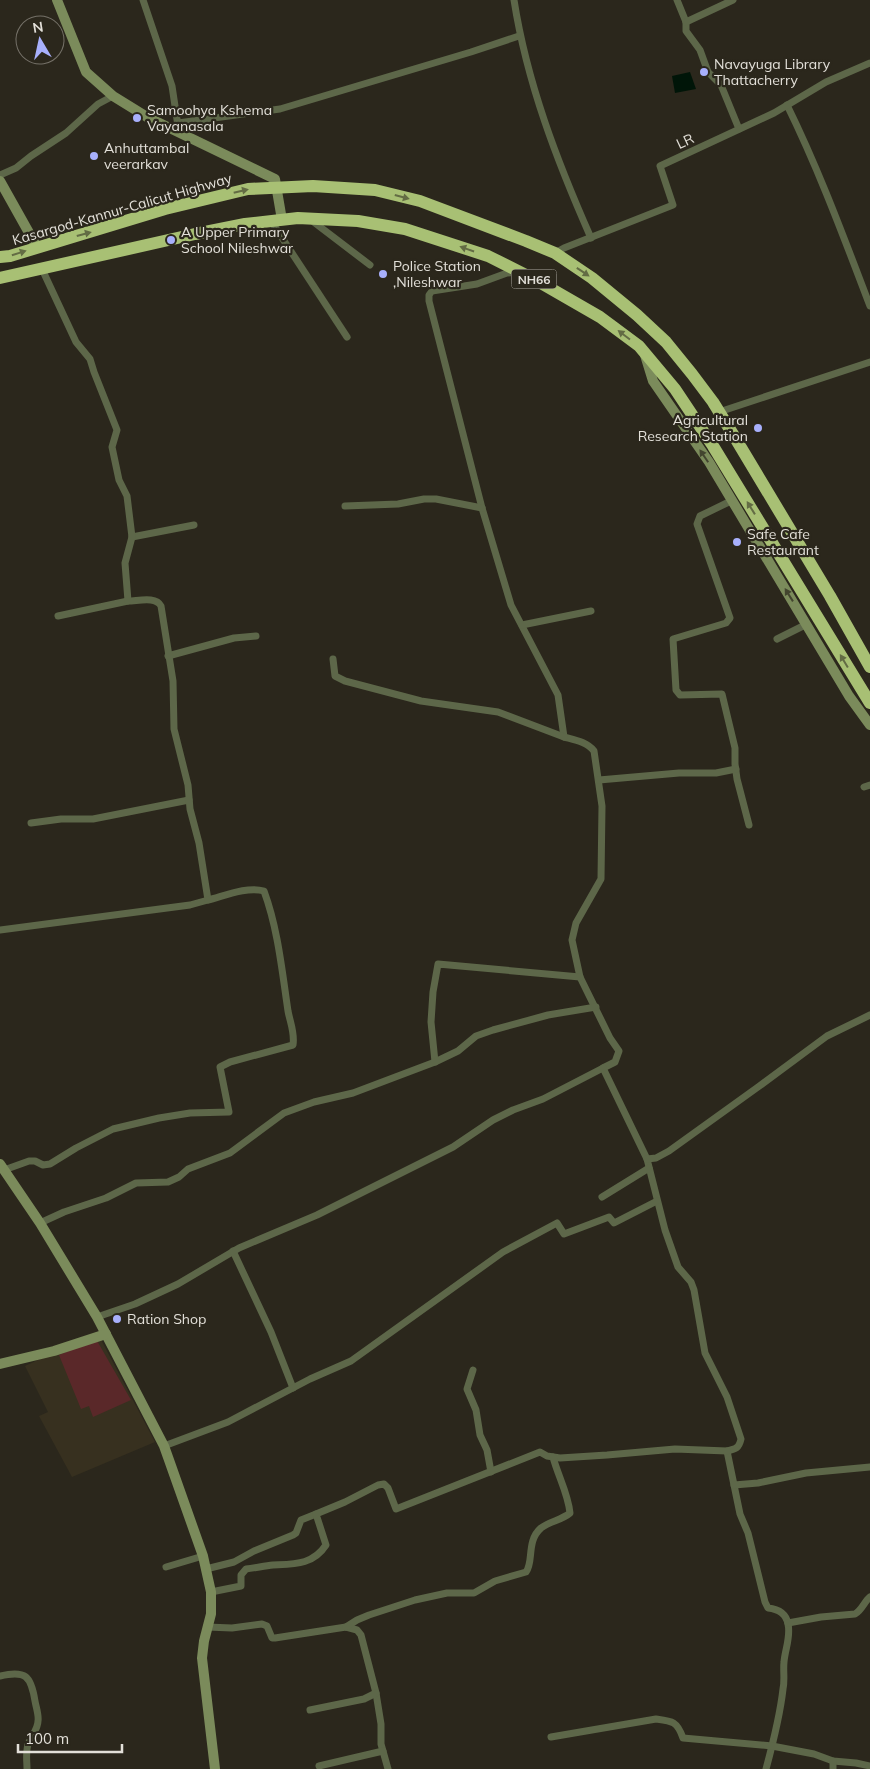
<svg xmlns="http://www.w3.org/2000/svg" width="870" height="1769" viewBox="0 0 870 1769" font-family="Mulish,sans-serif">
	<rect width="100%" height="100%" fill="#2b271c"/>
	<path fill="#37301f" d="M97,1332l58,110 -83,35 -33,-61 9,-4 -23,-46z"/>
	<path fill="#5a2829" d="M96,1339l35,61 -38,17 -4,-11 -8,3 -22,-54z"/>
	<path fill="#001508" d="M690,72l6,17 -21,4 -3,-17z"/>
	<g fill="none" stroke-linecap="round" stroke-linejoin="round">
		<g stroke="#5d6749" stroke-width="7">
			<path d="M143,0l29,86 6,40"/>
			<path d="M514,0c13,83 43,161 77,238"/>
			<path d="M677,0l9,22v9l14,19 8,22 13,13 18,44"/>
			<path d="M686,22l47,-22"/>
			<path d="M787,105c32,65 57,133 83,201"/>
			<path d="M178,123l102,-14 191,-57 48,-16"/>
			<path d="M0,175l16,-7 15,-12 35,-23 32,-29 15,-8"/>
			<path d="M311,220l59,45"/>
			<path d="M271,221l76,116"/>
			<path d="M555,253l9,-5 109,-43 -13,-39 114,-53 52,-31 44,-19"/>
			<path d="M517,272l-10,1 -30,11 -45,7 -3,4v6l53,207 29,97 47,90 6,42c11,3 23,5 30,14l8,55 -1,73 -25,44 -4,17 8,37 30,61 9,13 -4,11 -12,6 44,91 18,71 13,37 13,15 3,8 11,63 22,44 14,42c-2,9 -5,10 -14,12l13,63 8,19 17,69 3,6c10,1 18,5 20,16 3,13 -3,25 -4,38 -1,9 1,18 -1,27 -3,27 -10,54 -17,80"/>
			<path d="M719,412l151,-50"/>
			<path d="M731,501l-31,15 -3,8 33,94 -4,5 -53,16 3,51 4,5 42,-1 13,54v16l2,15 12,46"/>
			<path d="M345,506l53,-2 26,-5h12l46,9"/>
			<path d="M132,537l62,-12"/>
			<path d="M58,616l70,-15"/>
			<path d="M522,625l69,-14"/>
			<path d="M777,639l30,-15"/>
			<path d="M168,656l66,-18 22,-2"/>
			<path d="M333,659l2,17 10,5 76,20 77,11 66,25"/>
			<path d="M599,780l80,-7h37l20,-4"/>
			<path d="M864,787l6,-2"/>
			<path d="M31,823l30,-4h32l96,-19"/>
			<path d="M0,930l190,-25 18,-5 -9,-57 -9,-34 -2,-24 -14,-56 -1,-48 -12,-75c-5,-10 -23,-5 -33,-5l-3,-38 7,-26 -5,-41 -8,-16 -7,-33 5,-17 -23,-58 -4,-13 -14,-17 -34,-73"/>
			<path d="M435,1062l-4,-40 2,-30 5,-28 142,13"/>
			<path d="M647,1159l9,-1 13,-7 89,-64 69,-51 43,-21"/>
			<path d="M4,1170l25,-9h6l8,4 7,-1 26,-16 37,-19 46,-11 31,-5 39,-1 -9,-45 10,-5 63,-17c2,-12 -3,-23 -5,-34 -6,-40 -10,-82 -24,-120 -17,-5 -40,5 -56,9"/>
			<path d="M602,1197l47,-29"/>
			<path d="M40,1223l24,-11 42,-14 30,-15 32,-1 11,-5 9,-8 42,-16 54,-40 30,-11 39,-9 82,-31 23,-11 18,-15 17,-6 55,-15 48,-8"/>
			<path d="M233,1251l38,81 22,56"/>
			<path d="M97,1317l38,-13 43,-20 61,-36 78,-33 136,-68 40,-27 20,-10 30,-11 60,-31"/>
			<path d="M473,1370l-6,19 9,21 4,25 7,15 4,22"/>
			<path d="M164,1446l64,-24 82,-43 41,-18 152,-109 54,-29 7,11 45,-17 5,6 43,-22"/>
			<path d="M734,1485l24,-2 48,-10 64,-6"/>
			<path d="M166,1567l37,-11"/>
			<path d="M206,1569l28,-7 20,-11 39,-16 3,-2 5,-13 15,-6"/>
			<path d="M211,1592l30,-6v-11l5,-6c9,-1 18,-3 27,-4 21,-1 40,0 53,-20l-10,-31 29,-12 33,-17 6,-1 4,4 8,21 144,-57 7,4 13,2 47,-3 68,-6 52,2"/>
			<path d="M788,1623l33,-6 34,-3c7,-4 9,-12 15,-17"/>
			<path d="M207,1627l25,1 30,-4 5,2 5,12h3l71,-11 11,3 4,5 15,58 5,31v20l7,25"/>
			<path d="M346,1627l11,-7 12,-5 46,-15 32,-7h27l21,-12 31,-9c8,-10 0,-31 15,-44 9,-7 21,-8 29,-15 -2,-20 -12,-37 -17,-56"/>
			<path d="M0,1676c26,-6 31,0 35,25 1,6 4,14 3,20 0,8 -6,14 -9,21 -4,8 -2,18 -2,27"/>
			<path d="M310,1710l54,-11 12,-6"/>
			<path d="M551,1737l105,-18c16,2 21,2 27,19l89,8 42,8 19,7 23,2 14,3"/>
			<path d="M319,1766l64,-15"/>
			<path d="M833,1769v-8"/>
		</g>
		<g stroke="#7b8b5b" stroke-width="10">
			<path d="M57,0l29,72 27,24 34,21 128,62 7,41"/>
			<path d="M0,181l37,66"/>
			<path d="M645,355l8,26 56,81 140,234 21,29"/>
			<path d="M0,1164l40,59 57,94 67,129 5,14 34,96 8,36v22l-7,27 -2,17 13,111"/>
			<path d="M0,1364l54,-13 52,-17"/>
		</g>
		<g stroke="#a8c074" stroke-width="12">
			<path d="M0,257l10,-1 155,-47 83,-20 65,-3 62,4 45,11 106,40 29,12 37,25 45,37 29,27 26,32 21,28 21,34 96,160 40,71"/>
			<path d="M0,278l195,-44 50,-10 53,-6 60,3 47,8 83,27 46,23 66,38 39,29 36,43 38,57 157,257"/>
		</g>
	</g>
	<defs><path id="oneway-solid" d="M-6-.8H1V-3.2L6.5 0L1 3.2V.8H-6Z" transform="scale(1.25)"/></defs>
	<g fill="#636c44">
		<use href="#oneway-solid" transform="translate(241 191) rotate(-13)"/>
		<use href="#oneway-solid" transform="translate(402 197) rotate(15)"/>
		<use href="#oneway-solid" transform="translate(84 234) rotate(-15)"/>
		<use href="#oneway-solid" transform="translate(467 249) rotate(-161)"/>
		<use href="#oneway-solid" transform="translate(19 253) rotate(-18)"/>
		<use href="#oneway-solid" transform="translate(583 272) rotate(34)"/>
		<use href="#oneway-solid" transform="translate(624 335) rotate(-143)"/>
		<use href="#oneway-solid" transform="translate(751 508) rotate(-122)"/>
		<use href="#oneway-solid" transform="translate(844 661) rotate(-121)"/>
	</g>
	<g fill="#43452f">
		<use href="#oneway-solid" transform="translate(704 456) rotate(-124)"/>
		<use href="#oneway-solid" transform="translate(789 595) rotate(-122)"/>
	</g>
	<g fill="#a8b0fc" stroke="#2b271c" stroke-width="2">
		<circle cx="704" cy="72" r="5"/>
		<circle cx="137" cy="118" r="5"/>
		<circle cx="94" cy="156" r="5"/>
		<circle cx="171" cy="240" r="5"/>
		<circle cx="383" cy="274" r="5"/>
		<circle cx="758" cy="428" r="5"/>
		<circle cx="737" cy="542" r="5"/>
		<circle cx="117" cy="1319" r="5"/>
	</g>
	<g text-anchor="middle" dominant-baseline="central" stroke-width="4.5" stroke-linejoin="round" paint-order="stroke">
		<rect fill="#2b271c" stroke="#aca8a0" stroke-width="1" x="511.5" y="269.5" width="45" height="19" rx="4"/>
		<g font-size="12" font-weight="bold" fill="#e3e0d9">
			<text x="534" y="279">NH66</text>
		</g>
		<g font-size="14" fill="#e3e0d9" stroke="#2b271c" text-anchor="start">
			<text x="714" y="64">Navayuga Library<tspan x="714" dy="16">Thattacherry</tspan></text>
			<text x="147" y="110">Samoohya Kshema<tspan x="147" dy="16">Vayanasala</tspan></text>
			<text x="104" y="148">Anhuttambal<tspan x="104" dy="16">veerarkav</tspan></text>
			<text x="181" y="232">A Upper Primary<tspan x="181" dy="16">School Nileshwar</tspan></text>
			<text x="393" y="266">Police Station<tspan x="393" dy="16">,Nileshwar</tspan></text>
			<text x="748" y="420" text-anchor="end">Agricultural<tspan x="748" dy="16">Research Station</tspan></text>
			<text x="747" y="534">Safe Cafe<tspan x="747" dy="16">Restaurant</tspan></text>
			<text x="127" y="1319">Ration Shop</text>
		</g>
		<g font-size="14" fill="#e3e0d9" stroke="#2b271c">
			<text transform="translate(685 141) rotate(-25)">LR</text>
			<text transform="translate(122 209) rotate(-16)">Kasargod-Kannur-Calicut Highway</text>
		</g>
	</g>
	<g transform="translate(40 40) rotate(351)"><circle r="24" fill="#2b271c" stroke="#757168"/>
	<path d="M0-4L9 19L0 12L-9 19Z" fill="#a8b0fc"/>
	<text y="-8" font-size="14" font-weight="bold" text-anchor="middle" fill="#e3e0d9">N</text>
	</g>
	<path d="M18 1744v8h104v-8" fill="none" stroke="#e3e0d9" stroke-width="2.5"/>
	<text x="25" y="1744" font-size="15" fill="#e3e0d9" stroke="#2b271c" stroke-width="4" paint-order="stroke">100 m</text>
</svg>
